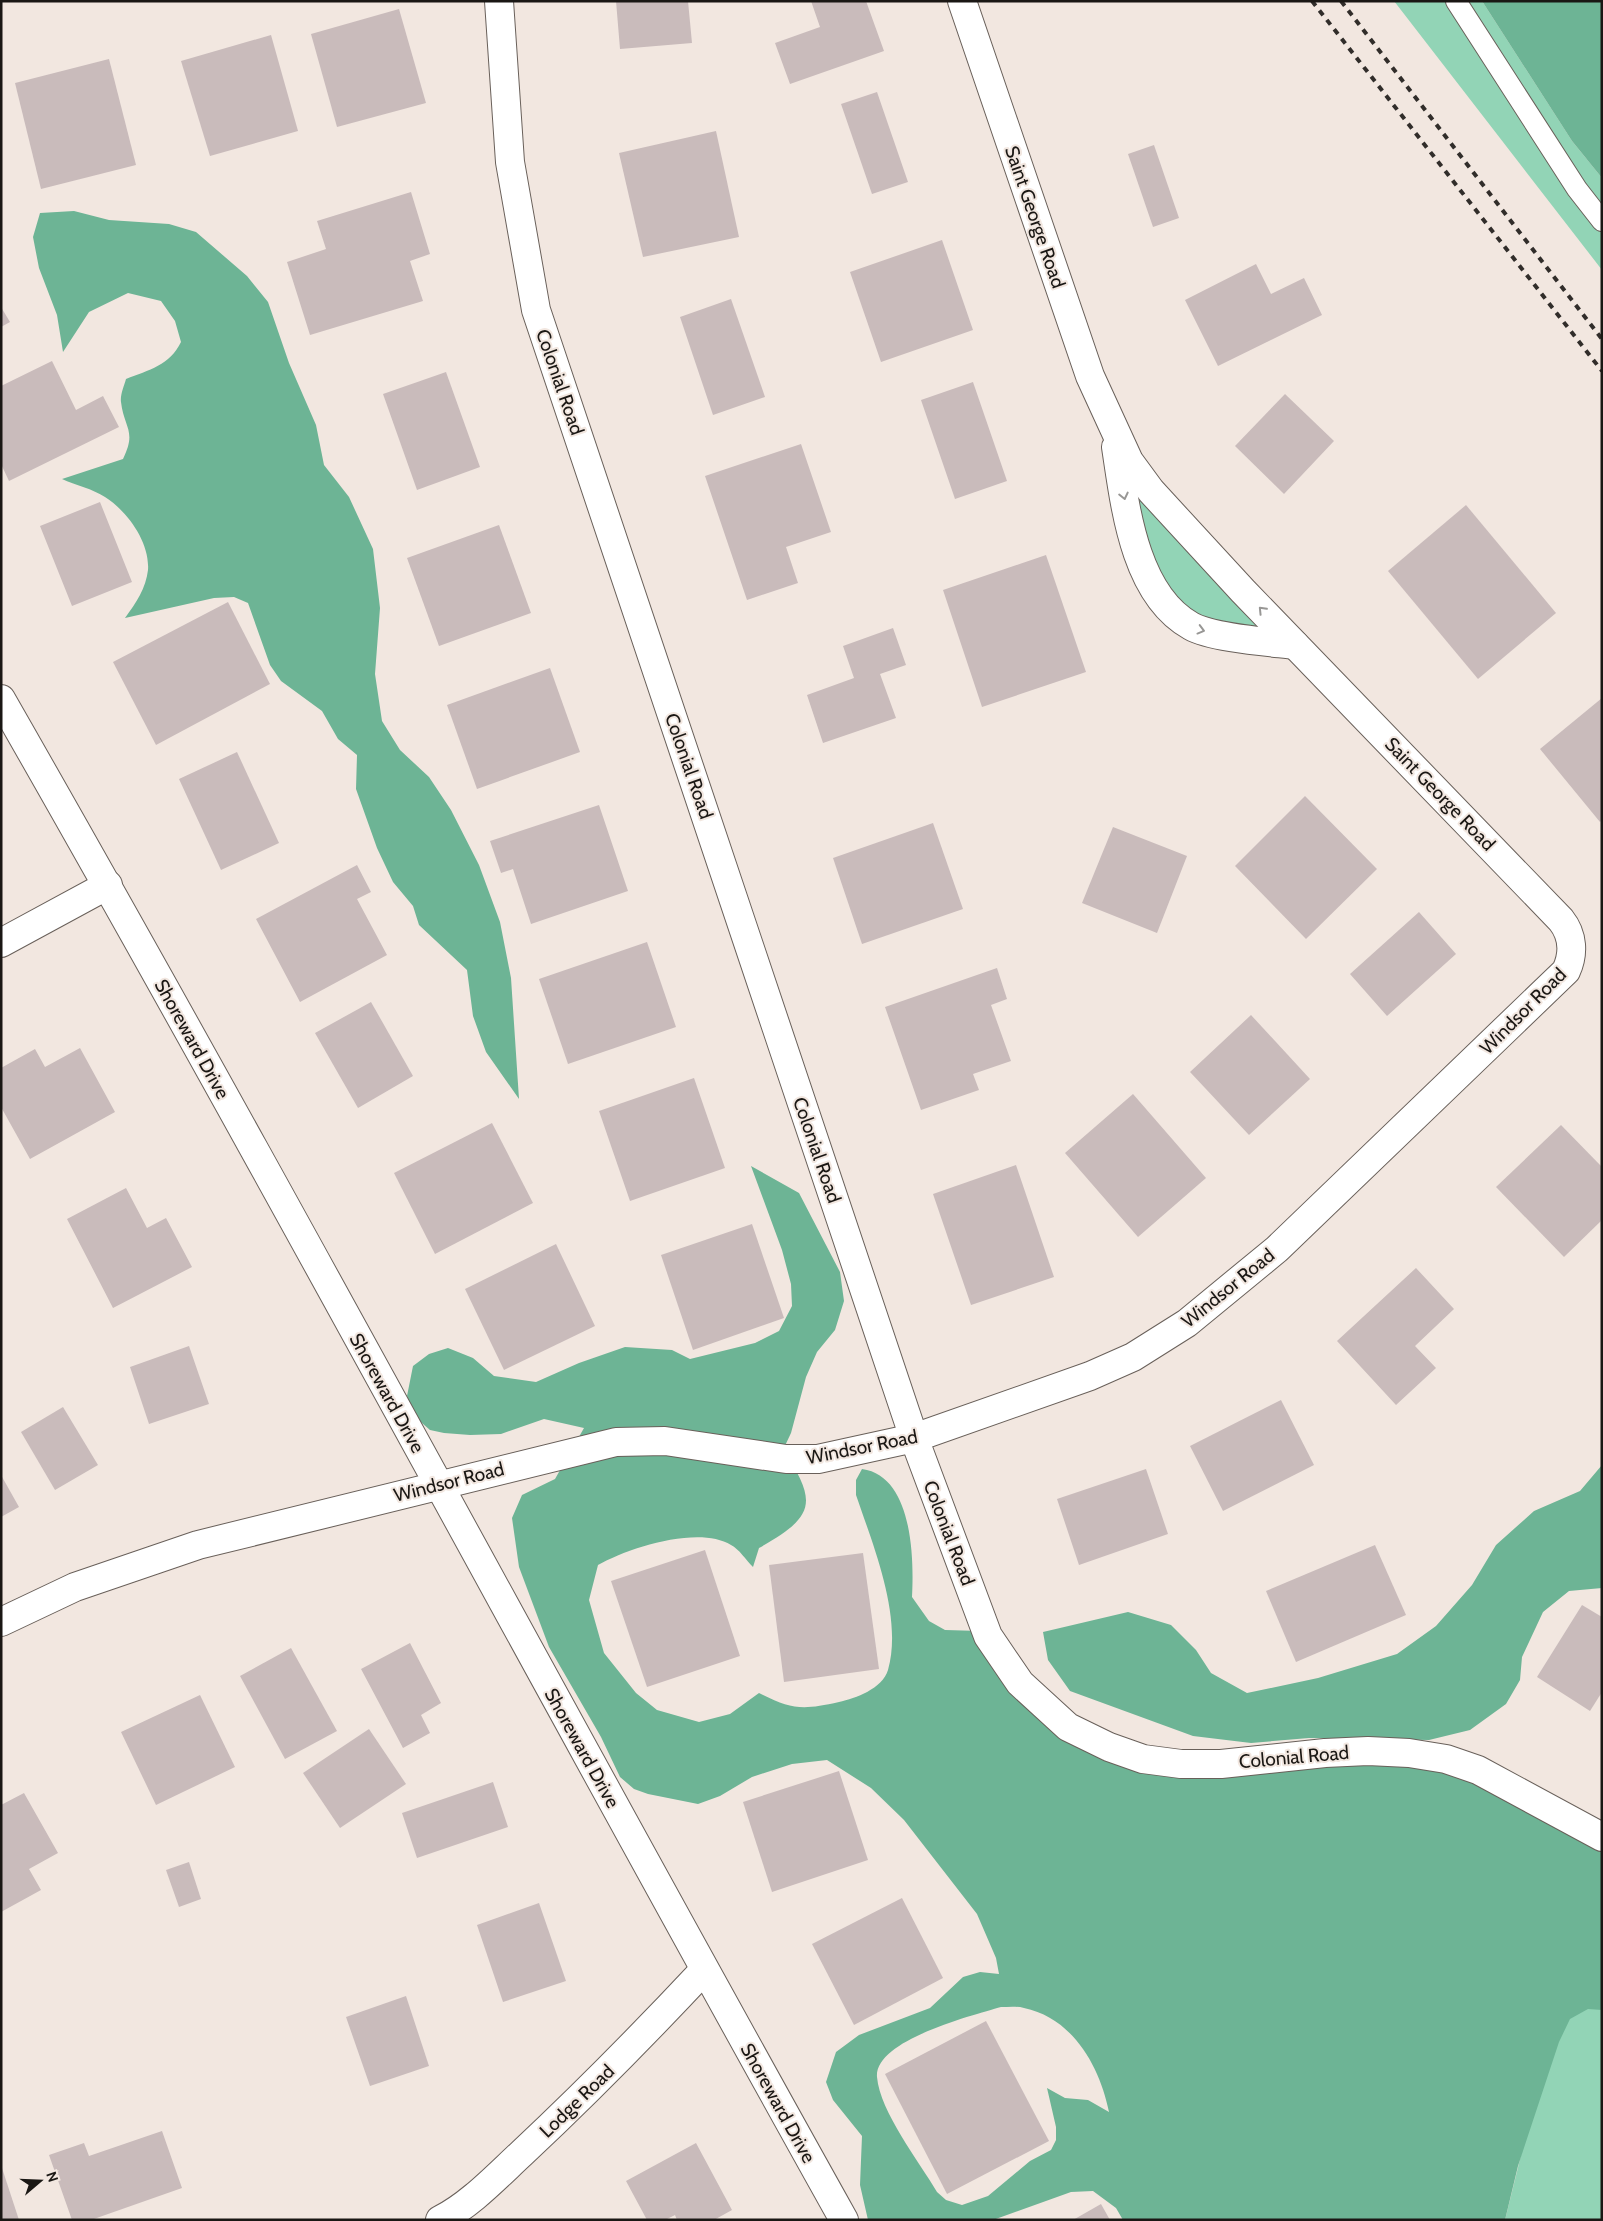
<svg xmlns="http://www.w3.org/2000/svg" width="1603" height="2221" viewBox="0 0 1603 2221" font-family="Cabin,sans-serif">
	<rect width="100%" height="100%" fill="#f2e7e0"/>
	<g fill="#92d4b6">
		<path d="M1394,1h88l90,140 30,37v92z"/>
		<path d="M1124,466l154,171 -80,-14 -40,-37z"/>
		<path d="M1600,1836l2,1v383h-97z"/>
	</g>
	<g fill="#6db495" fill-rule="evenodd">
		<path d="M1482,1h120v177l-30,-37z"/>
		<path d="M74,211l35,9 60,4 27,8 51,44 21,26 21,61 27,62 8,40 25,32 24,52 7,59 -5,66 7,47 18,29 29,27 22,33 28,55 21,57 11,56 8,121 -33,-47 -13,-36 -6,-46 -48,-45 -6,-19 -20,-24 -16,-34 -21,-59 1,-34 -19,-16 -16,-28 -41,-30 -11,-16 -22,-62 -14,-6 -20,1 -89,20c11,-15 21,-30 23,-48 2,-28 -21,-59 -43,-73 -12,-8 -30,-12 -43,-18l61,-20c14,-28 1,-31 -2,-57 -1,-7 3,-16 5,-23 23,-9 44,-14 55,-37l-6,-21 -14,-20 -33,-8 -39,19 -26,40 -6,-37 -18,-47 -6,-31 7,-24z"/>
		<path d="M751,1166l48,27 41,79 4,29 -9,29 -18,22 -11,25 -15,56 -8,17c36,53 31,67 -24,98l-6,19c-7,-7 -14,-18 -22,-22 -32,-20 -103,3 -133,20l-9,35 15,53 32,40 21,17 42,12 31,-8 29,-21c33,17 44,17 80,9 17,-4 43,-13 49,-32 15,-53 -15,-125 -32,-175v-15l6,-11c51,7 52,90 50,128l17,24 16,9 35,1 40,52 123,76 266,-6 193,84v173l-14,-1 -18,10 -11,23 -41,124 -13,54h-382l-7,-12 -23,-17 -22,1 -78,28h-125l-8,-35 2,-49 -29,-36 -7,-18 10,-30 23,-17 71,-27 33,-31 17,-5 19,2 -3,-16 -19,-44 -73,-94 -33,-32 -44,-28 -35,4 -40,13 -32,19 -22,8 -50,-10 -14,-5 -14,-12 -19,-40 -52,-90 -30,-80 -7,-49 10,-23 33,-16 29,-51 -40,-9 -43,15 -31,1 -26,-2 -14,-3 -15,-13 -8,-21 6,-30 16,-12 19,-6 25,10 21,18 42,6 43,-19 46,-16 47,3 18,9 65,-16 24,-12 13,-25 -1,-22 -9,-34zM1001,2007c7,0 16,-1 23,1 49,10 76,59 85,104l-21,-12 -23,-2 -18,-10 9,39v13l-5,10 -21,11 -42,35 -26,9 -16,-5 -9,-8c-18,-31 -57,-80 -60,-115 -3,-37 97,-62 124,-70z"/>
		<path d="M1602,1465v123l-33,3 -26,21 -21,45 -2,23 -14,24 -36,26 -41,10 -120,-2 -58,5 -58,-7 -123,-45 -22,-31 -5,-28 85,-20 43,13 25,25 15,23 36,20 71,-15 79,-24 39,-28 36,-41 24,-40 38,-34 46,-20z"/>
	</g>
	<g fill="#c9bbbb">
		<path d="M616,1h72l4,42 -72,6z"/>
		<path d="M811,1h55l18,50 -94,33 -15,-41 45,-16z"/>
		<path d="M399,9l27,94 -89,24 -26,-93z"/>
		<path d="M271,35l27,96 -88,25 -29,-95z"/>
		<path d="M109,59l27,106 -95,24 -26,-106z"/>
		<path d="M877,92l31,90 -36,12 -31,-90z"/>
		<path d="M716,131l23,106 -96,20 -24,-104z"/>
		<path d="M1154,145l25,73 -26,9 -25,-73z"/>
		<path d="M411,192l19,62 -20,7 13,40 -113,34 -23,-73 39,-13 -9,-28z"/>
		<path d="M942,240l31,90 -92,32 -31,-90z"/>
		<path d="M1256,264l15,30 33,-16 18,37 -104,51 -33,-66z"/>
		<path d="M731,299l34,98 -52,18 -33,-98z"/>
		<path d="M1,307l9,15 -9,5z"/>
		<path d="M52,361l24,49 27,-14 16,31 -110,54 -8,-17v-78z"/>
		<path d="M446,372l34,95 -63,23 -34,-96z"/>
		<path d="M973,382l34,99 -52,18 -34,-99z"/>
		<path d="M1285,394l49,47 -50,53 -49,-48z"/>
		<path d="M801,444l30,88 -45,15 12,36 -51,17 -42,-124z"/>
		<path d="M100,502l32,80 -60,24 -32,-80z"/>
		<path d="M1466,505l90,108 -78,66 -90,-108z"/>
		<path d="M499,525l32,88 -92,33 -32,-88z"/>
		<path d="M1046,555l40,117 -104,35 -39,-117z"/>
		<path d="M228,602l42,82 -114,61 -43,-83z"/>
		<path d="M893,628l13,37 -26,9 16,44 -73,25 -16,-48 47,-17 -11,-32z"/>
		<path d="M550,668l30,84 -103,37 -30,-84z"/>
		<path d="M1602,698v122l-2,2 -60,-73z"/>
		<path d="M237,752l42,91 -58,27 -42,-91z"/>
		<path d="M1305,796l72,73 -71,70 -71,-73z"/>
		<path d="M599,805l29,86 -97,33 -18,-55 -12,4 -11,-32z"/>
		<path d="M933,823l30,86 -101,35 -29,-86z"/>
		<path d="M1113,827l74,29 -30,77 -75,-30z"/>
		<path d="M357,865l14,27 -14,7 30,56 -87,47 -44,-83z"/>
		<path d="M1419,912l37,42 -69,62 -37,-42z"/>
		<path d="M647,942l29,85 -108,37 -29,-85z"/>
		<path d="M997,968l10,31 -16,6 20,56 -38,13 6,16 -58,20 -36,-103z"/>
		<path d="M371,1002l42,74 -55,32 -43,-75z"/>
		<path d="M1251,1015l59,64 -61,56 -59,-63z"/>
		<path d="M80,1048l35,64 -85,47 -29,-52v-39l34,-19 10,18z"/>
		<path d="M694,1078l31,90 -95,33 -31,-90z"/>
		<path d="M1133,1094l73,84 -68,59 -73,-84z"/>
		<path d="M492,1123l41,80 -98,51 -41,-81z"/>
		<path d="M1561,1125l41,42v53l-38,37 -68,-70z"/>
		<path d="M1016,1165l38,112 -83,28 -38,-111z"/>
		<path d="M126,1188l21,40 19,-10 26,49 -79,41 -46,-89z"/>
		<path d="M752,1224l32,94 -91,32 -32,-95z"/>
		<path d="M556,1244l39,82 -91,44 -39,-81z"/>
		<path d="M1416,1268l38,41 -39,37 21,22 -40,37 -59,-64z"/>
		<path d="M189,1346l20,58 -60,20 -19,-57z"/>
		<path d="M1281,1400l33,65 -91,46 -33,-65z"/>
		<path d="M63,1407l35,58 -43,25 -34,-58z"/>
		<path d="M1146,1469l22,65 -89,31 -22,-66z"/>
		<path d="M1,1475l18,32 -18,10z"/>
		<path d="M1375,1545l31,70 -110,47 -30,-71z"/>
		<path d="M705,1550l35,106 -93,31 -36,-106z"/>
		<path d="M863,1553l16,116 -95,13 -15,-117z"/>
		<path d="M1582,1605l20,12v75l-12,19 -53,-34z"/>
		<path d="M410,1643l31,60 -20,12 9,18 -27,15 -42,-79z"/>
		<path d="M291,1648l46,83 -52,28 -45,-83z"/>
		<path d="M200,1695l35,72 -79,38 -35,-73z"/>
		<path d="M369,1729l37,55 -66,44 -37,-55z"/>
		<path d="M839,1771l29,89 -96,32 -29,-90z"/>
		<path d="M493,1782l15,45 -91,31 -15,-45z"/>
		<path d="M24,1793l34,60 -29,16 12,21 -40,22v-107z"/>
		<path d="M189,1862l12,37 -22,8 -13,-37z"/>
		<path d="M902,1898l41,80 -89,47 -42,-81z"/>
		<path d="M539,1903l27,78 -63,21 -26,-77z"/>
		<path d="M406,1996l23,70 -59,20 -24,-69z"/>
		<path d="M986,2021l63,120 -102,53 -62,-120z"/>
		<path d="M162,2131l20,57 -91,32h-19l-23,-65 35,-12 5,13z"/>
		<path d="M696,2143l36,67 -18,10h-37l-2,-5 -10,5h-18l-21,-39z"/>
		<path d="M1,2168h1l17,52h-18z"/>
		<path d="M1101,2204l9,16h-37z"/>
	</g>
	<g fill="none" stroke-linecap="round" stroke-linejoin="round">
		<defs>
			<path id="service" d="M1456,1l121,188 25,32"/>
			<g id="minor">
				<path d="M1116,447c9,59 18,147 75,179 21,12 79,16 104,19"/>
				<path d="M1,699c288,503 560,1015 843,1521"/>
				<path d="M1,943l107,-58"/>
				<path d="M1,1622l74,-35 123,-42 418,-103 49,-1 121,18h32l96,-21 176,-62 43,-19 54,-34 90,-74 289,-278c8,-17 7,-36 -5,-51l-318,-329 -92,-100 -22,-30 -39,-85 -128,-375"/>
				<path d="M440,2220c30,-15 57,-44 82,-67 63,-59 123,-120 182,-183"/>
			</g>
			<path id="tertiary" d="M499,1l11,161 26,148 378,1128 74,198 32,47 48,44 41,20 34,12 38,5h40l104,-11 43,-2 41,2 37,6 32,11 124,67"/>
		</defs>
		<use href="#service" stroke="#69605a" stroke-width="22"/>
		<use href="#minor" stroke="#69605a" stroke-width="30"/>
		<use href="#tertiary" stroke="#69605a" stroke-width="30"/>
		<use href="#service" stroke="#fff" stroke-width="20"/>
		<use href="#minor" stroke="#fff" stroke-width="28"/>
		<use href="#tertiary" stroke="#fff" stroke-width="28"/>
		<g stroke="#312d2a" stroke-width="4" stroke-dasharray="6 6" stroke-linecap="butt">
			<path d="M1312,1l290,370"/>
			<path d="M1341,1l261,338"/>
		</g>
	</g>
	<defs><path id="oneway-chevron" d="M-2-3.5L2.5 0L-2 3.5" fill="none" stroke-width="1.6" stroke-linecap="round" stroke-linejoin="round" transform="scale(1.25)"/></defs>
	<g stroke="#989795">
		<use href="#oneway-chevron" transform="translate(1124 496) rotate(77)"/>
		<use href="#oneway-chevron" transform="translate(1262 610) rotate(-134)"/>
		<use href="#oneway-chevron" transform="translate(1201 630) rotate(15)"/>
	</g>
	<g text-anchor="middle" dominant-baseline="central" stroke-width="4" stroke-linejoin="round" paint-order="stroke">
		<g font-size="19" fill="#1a1714" stroke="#f2e7e0">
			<text transform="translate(1035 217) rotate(71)">Saint George Road</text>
			<text transform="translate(560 382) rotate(71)">Colonial Road</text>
			<text transform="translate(689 766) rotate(71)">Colonial Road</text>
			<text transform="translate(1440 794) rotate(46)">Saint George Road</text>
			<text transform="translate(1523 1011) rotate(-45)">Windsor Road</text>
			<text transform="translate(192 1039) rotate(61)">Shoreward Drive</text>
			<text transform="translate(817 1150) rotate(71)">Colonial Road</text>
			<text transform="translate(1228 1288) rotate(-39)">Windsor Road</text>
			<text transform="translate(387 1393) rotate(61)">Shoreward Drive</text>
			<text transform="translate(862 1447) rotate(-11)">Windsor Road</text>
			<text transform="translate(449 1482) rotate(-14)">Windsor Road</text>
			<text transform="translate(949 1533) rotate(69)">Colonial Road</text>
			<text transform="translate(582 1748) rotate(61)">Shoreward Drive</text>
			<text transform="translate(1294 1757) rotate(-5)">Colonial Road</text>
			<text transform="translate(577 2101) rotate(-44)">Lodge Road</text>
			<text transform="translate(778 2103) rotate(61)">Shoreward Drive</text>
		</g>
	</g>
	<rect width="1603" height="2221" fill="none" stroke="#1a1714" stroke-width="5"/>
	<g transform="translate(40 2181) rotate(71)" stroke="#f2e7e0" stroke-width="4" paint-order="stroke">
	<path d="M0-4L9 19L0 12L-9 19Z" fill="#1a1714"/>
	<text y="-8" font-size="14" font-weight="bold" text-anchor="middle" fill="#1a1714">N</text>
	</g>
</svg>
